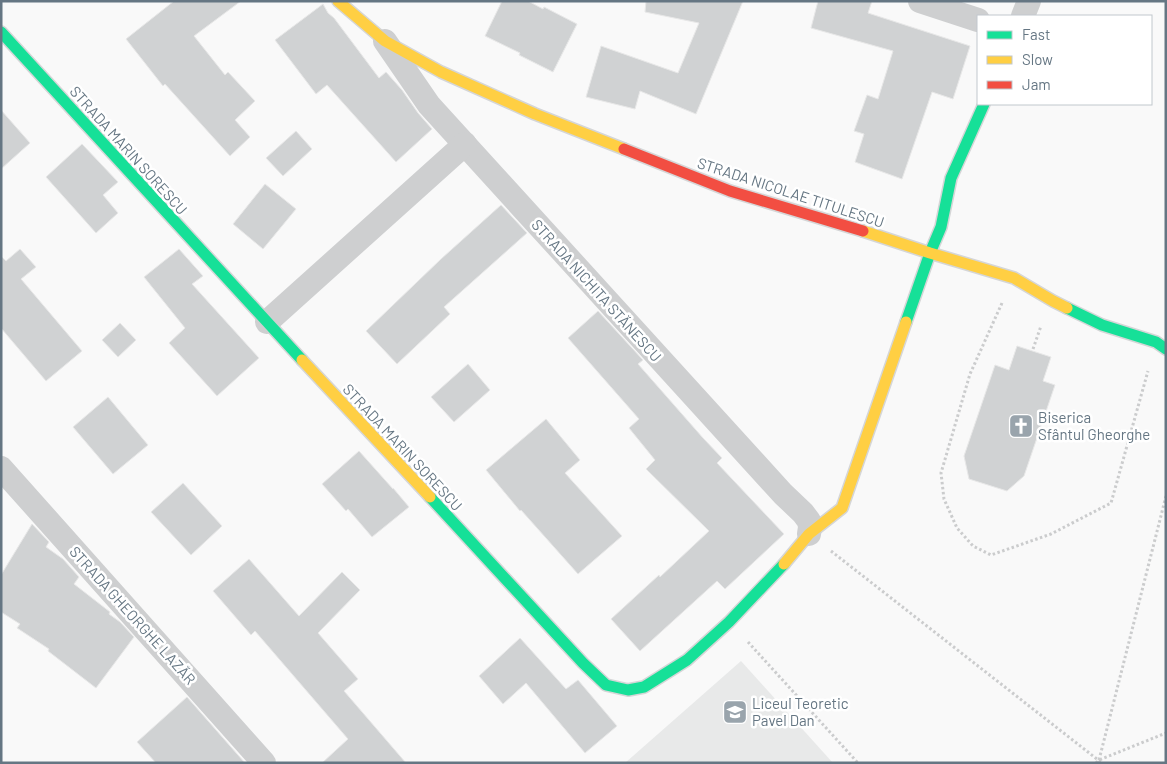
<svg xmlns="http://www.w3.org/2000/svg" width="1167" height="764" viewBox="0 0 1167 764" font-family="Barlow,sans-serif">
	<rect width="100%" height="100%" fill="#f9f9f9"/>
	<path fill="#e8e9e9" d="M741,661l92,102h-208z"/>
	<g fill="#d0d2d3" stroke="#e8e8e8">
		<path d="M174,1h67l-47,35 31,39 3,-3 27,29 -20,19 15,17 -20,19 -65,-72 -2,2 -37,-47z"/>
		<path d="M502,1h26l15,8 1,-2 33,17 -24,48 -34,-17 1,-2 -35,-17z"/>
		<path d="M646,1h97l-47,113 -56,-23 -5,18 -49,-12 15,-51 77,27 21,-50 -54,-11z"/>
		<path d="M818,1h54l-4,12 102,33 -17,53 -21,-7 -30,87 -47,-17 9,-28 -10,-3 13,-36 11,4 15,-48 -82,-23z"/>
		<path d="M323,4l5,9 6,5 45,60 7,-6 16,18 16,23 14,16 -36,33 -69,-77 -11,9 -41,-54z"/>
		<path d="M1,110l29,33 -29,26z"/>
		<path d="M296,131l16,18 -29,27 -17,-18z"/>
		<path d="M82,144l36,38 -15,13 15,18 -22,20 -50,-56z"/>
		<path d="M265,184l31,25 -33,40 -30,-25z"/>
		<path d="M501,205l26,28 -83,74 6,7 -53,50 -31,-33 75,-72z"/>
		<path d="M20,249l16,18 -15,12 61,72 -36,30 -45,-53v-72l5,5z"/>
		<path d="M179,249l24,27 -11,8 67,74 -42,38 -48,-53 16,-15 -41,-51z"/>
		<path d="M598,311l45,49 -5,4 65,74 19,20 -5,5 67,71 -59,55 -8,-8 -77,70 -29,-32 48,-44 1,2 49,-46 -63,-62 9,-9 -26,-32 10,-9 -71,-81z"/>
		<path d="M120,323l16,17 -18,17 -16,-17z"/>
		<path d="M1017,346l34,11 -8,24 12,4 -31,91 -17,15 -38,-12 -5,-23 31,-91 14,5z"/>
		<path d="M468,364l22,26 -36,32 -23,-25z"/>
		<path d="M108,397l40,48 -35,29 -40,-47z"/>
		<path d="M546,419l34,41 -15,13 57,63 -44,38 -57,-64 -1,1 -34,-41z"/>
		<path d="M359,451l34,38v-1l16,19 -37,30 -24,-28 -2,2 -24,-27z"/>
		<path d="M183,483l39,43 -31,29 -40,-43z"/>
		<path d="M32,524l17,18 -3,5 17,12 16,18 -5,7 36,28 -1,2 11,8 14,15 -38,51 -48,-37 1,-2 -32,-21 3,-4 -19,-12v-37z"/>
		<path d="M249,559l50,57 43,-44 18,18 -42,43 40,46 -14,12 62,72h-84l26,-24 -93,-108 -4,4 -38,-44z"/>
		<path d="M520,638l46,51 12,-9 39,46 -32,27 -59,-70 -23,21 -24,-28z"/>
		<path d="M187,697l58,66h-89l-19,-21z"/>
	</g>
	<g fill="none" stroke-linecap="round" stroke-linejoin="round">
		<defs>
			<g id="fast">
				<path d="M1,32l301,328"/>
				<path d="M1067,308l35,17 54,17 10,7"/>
				<path d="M906,322l24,-69 11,-26 10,-49 33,-74"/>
				<path d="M430,497l153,166 23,22 22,5 16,-3 43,-27 42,-38 55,-58"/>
			</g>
			<g id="slow">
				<path d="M338,1l47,40 56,31 94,42 89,35"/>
				<path d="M863,231l67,22 84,25 39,23 14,7"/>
				<path d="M302,360l128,137"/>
				<path d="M784,564l25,-30 33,-26 64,-186"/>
			</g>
			<path id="jam" d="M624,149l106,42 133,40"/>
		</defs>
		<use href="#fast" stroke="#d5d6d7" stroke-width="14"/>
		<use href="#slow" stroke="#d5d6d7" stroke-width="14"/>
		<use href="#jam" stroke="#d5d6d7" stroke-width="14"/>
		<g stroke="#cbcccd" stroke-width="3" stroke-dasharray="2.5 2.5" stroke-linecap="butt">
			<path d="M1002,303l-32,71 -29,99 3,26 13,29 16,18 18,9 60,-21 60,-31 37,-132"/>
			<path d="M1033,349l8,-23"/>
			<path d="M831,551l271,212"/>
			<path d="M748,642l110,121"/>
			<path d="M1099,760l67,-264"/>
			<path d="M1096,763l3,-3 67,-27"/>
		</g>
		<g stroke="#cecfd0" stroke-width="24">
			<path d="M920,1l58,19"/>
			<path d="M1023,16l6,-15"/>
			<path d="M385,41l44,64 354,389 20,19 6,8 1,6 -1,7"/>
			<path d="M267,322l198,-178"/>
			<path d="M1,468l263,295"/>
		</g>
		<use href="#fast" stroke="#16e098" stroke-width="11"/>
		<use href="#slow" stroke="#ffcf43" stroke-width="11"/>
		<use href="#jam" stroke="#f24e42" stroke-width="11"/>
	</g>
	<defs>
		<symbol id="church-square" viewBox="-11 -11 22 22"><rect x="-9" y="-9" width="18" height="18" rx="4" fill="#99a4ac" stroke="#fff"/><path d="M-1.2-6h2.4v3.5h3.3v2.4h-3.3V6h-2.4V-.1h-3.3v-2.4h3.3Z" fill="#fff"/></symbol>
		<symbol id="school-square" viewBox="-11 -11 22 22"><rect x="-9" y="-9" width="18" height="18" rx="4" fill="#99a4ac" stroke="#fff"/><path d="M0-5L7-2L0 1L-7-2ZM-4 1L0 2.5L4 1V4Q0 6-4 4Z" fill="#fff"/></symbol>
	</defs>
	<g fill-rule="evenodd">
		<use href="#church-square" x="1007" y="412" width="28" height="28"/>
		<use href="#school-square" x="721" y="698" width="28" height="28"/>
	</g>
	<g text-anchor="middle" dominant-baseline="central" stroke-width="5" stroke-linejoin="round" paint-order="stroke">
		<g font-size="15" fill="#657683" stroke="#fff">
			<text transform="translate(129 150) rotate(48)">STRADA MARIN SORESCU</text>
			<text transform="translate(791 192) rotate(18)">STRADA NICOLAE TITULESCU</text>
			<text transform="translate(597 290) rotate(48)">STRADA NICHITA STĂNESCU</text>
			<text transform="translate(403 447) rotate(47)">STRADA MARIN SORESCU</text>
			<text transform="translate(133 615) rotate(48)">STRADA GHEORGHE LAZĂR</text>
		</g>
		<g font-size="15" fill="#657683" stroke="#fff" text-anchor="start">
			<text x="1038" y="417">Biserica<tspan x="1038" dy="17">Sfântul Gheorghe</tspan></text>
			<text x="752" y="703">Liceul Teoretic<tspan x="752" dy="17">Pavel Dan</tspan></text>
		</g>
	</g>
	<rect width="1167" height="764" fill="none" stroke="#657683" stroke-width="5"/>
	<rect x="977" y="15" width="175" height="90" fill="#ffffff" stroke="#c1c8cd"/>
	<rect x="987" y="31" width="25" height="8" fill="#16e098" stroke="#c1c8cd"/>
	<text x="1022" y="40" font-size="15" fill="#657683">Fast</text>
	<rect x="987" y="56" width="25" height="8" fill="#ffcf43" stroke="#c1c8cd"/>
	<text x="1022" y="65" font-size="15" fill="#657683">Slow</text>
	<rect x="987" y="81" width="25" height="8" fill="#f24e42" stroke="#c1c8cd"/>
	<text x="1022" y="90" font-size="15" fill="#657683">Jam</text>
</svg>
